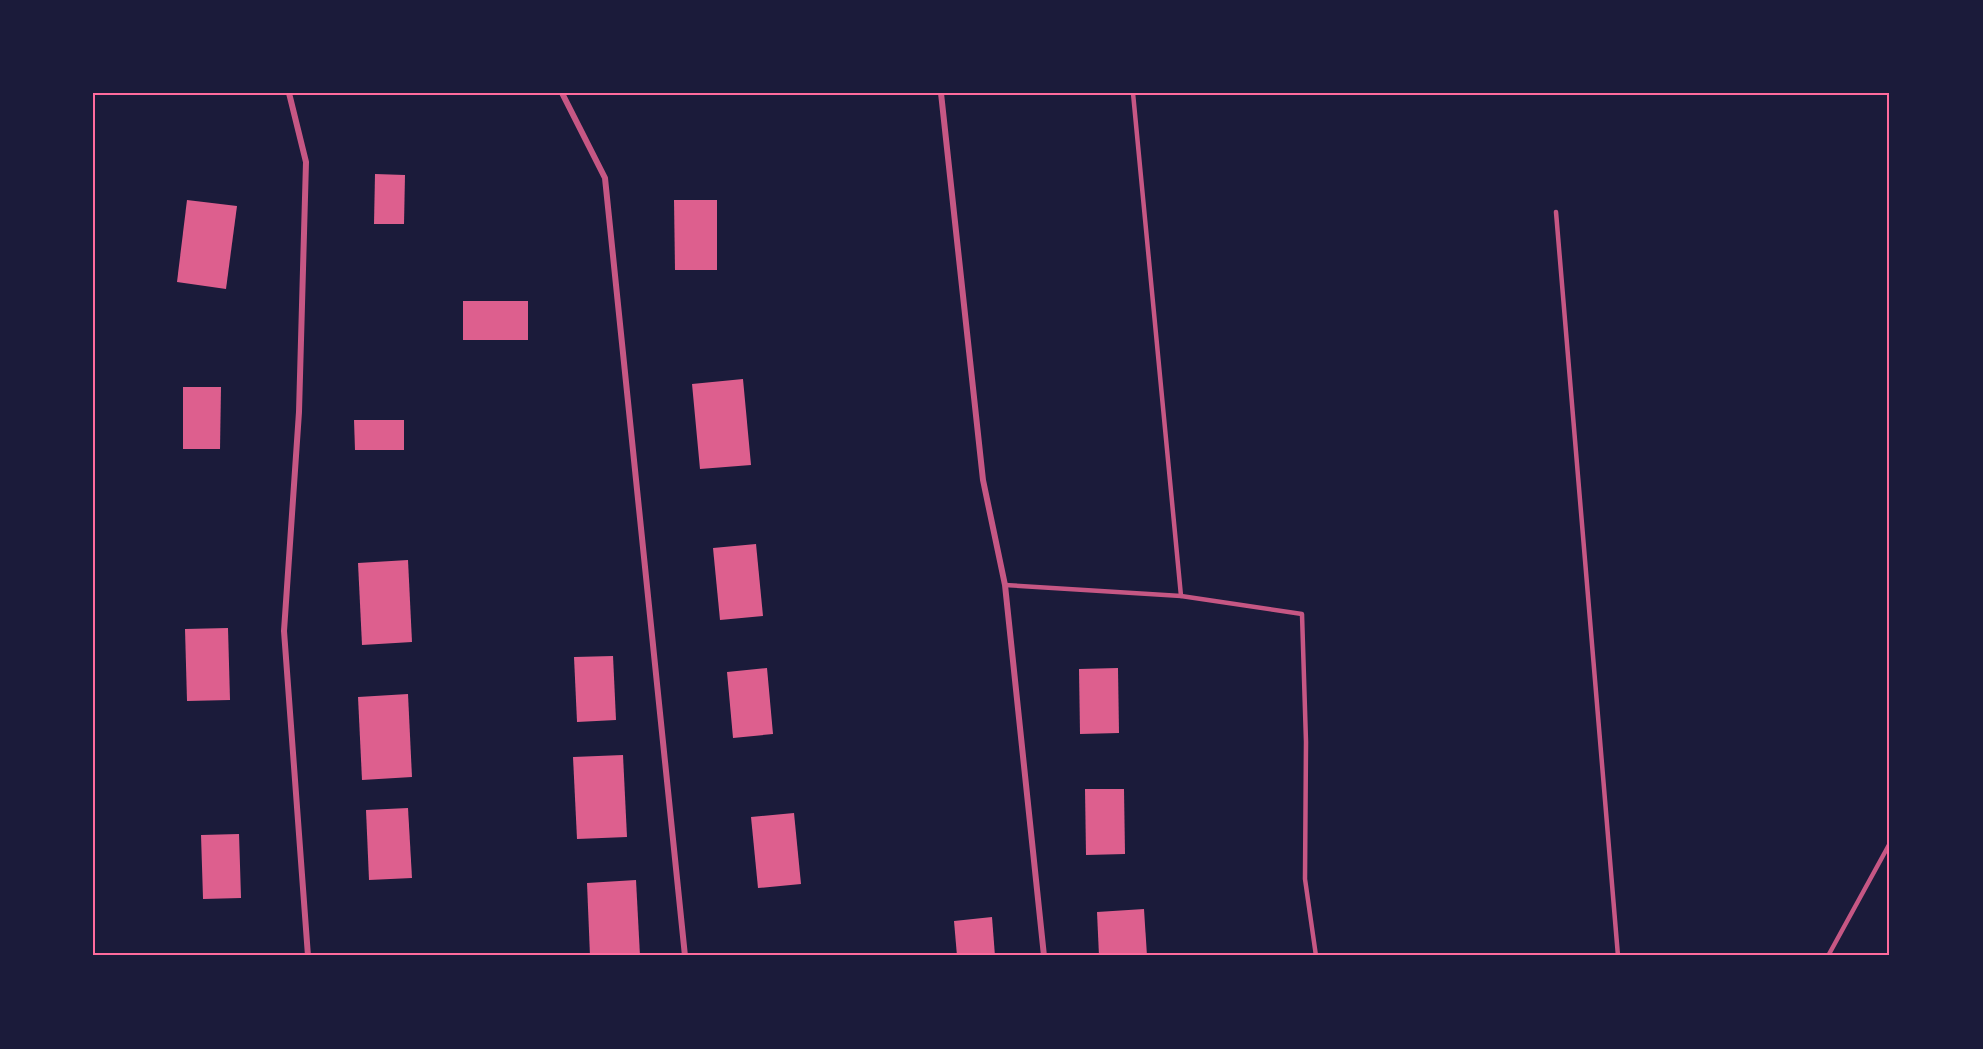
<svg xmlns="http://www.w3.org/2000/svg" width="1983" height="1049" viewBox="0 0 1983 1049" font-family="Overpass,sans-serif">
	<rect width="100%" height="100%" fill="#1b1b3a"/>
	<g fill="#dd5f8e">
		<path d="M375,174l30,1 -1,49h-30z"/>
		<path d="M187,200l50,6 -11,83 -49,-7z"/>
		<path d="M674,200h43v70h-42z"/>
		<rect x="463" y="301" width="65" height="39"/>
		<path d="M743,379l8,86 -51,4 -8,-85z"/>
		<path d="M183,387h38l-1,62h-37z"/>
		<path d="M354,420h50v30h-49z"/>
		<path d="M756,544l7,72 -43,4 -7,-72z"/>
		<path d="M408,560l4,82 -50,3 -4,-82z"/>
		<path d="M228,628l2,72 -43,1 -2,-72z"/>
		<path d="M613,656l3,64 -39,2 -3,-65z"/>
		<path d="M767,668l6,66 -40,4 -6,-66z"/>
		<path d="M1118,668l1,65 -39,1 -1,-65z"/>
		<path d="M408,694l4,83 -50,3 -4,-83z"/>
		<path d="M623,755l4,82 -50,2 -4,-82z"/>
		<path d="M1085,789h39l1,65 -39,1z"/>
		<path d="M408,808l4,70 -43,2 -3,-70z"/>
		<path d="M794,813l7,71 -43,4 -7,-71z"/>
		<path d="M239,834l2,64 -38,1 -2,-64z"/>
		<path d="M636,880l4,76h-50l-3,-73z"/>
		<path d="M1144,909l3,47h-48l-2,-44z"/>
		<path d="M992,917l3,39h-38l-3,-35z"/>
	</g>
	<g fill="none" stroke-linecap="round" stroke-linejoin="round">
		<g stroke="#c65784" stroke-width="4.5">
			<path d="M1133,93l48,503"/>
			<path d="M1556,212l62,744"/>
			<path d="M1005,585l176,11 121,18 4,128 -1,137 11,77"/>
			<path d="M1828,956l62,-113"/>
		</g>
		<g stroke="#c65784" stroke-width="6">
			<path d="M289,93l17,69 -7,250 -15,219 24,325"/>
			<path d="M562,93l43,85 80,778"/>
			<path d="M941,93l42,387 22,105 39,371"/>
		</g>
	</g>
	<rect width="1983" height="1049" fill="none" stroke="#1b1b3a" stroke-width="189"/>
	<rect x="94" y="94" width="1794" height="860" fill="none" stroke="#ff6b9d" stroke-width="2"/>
</svg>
